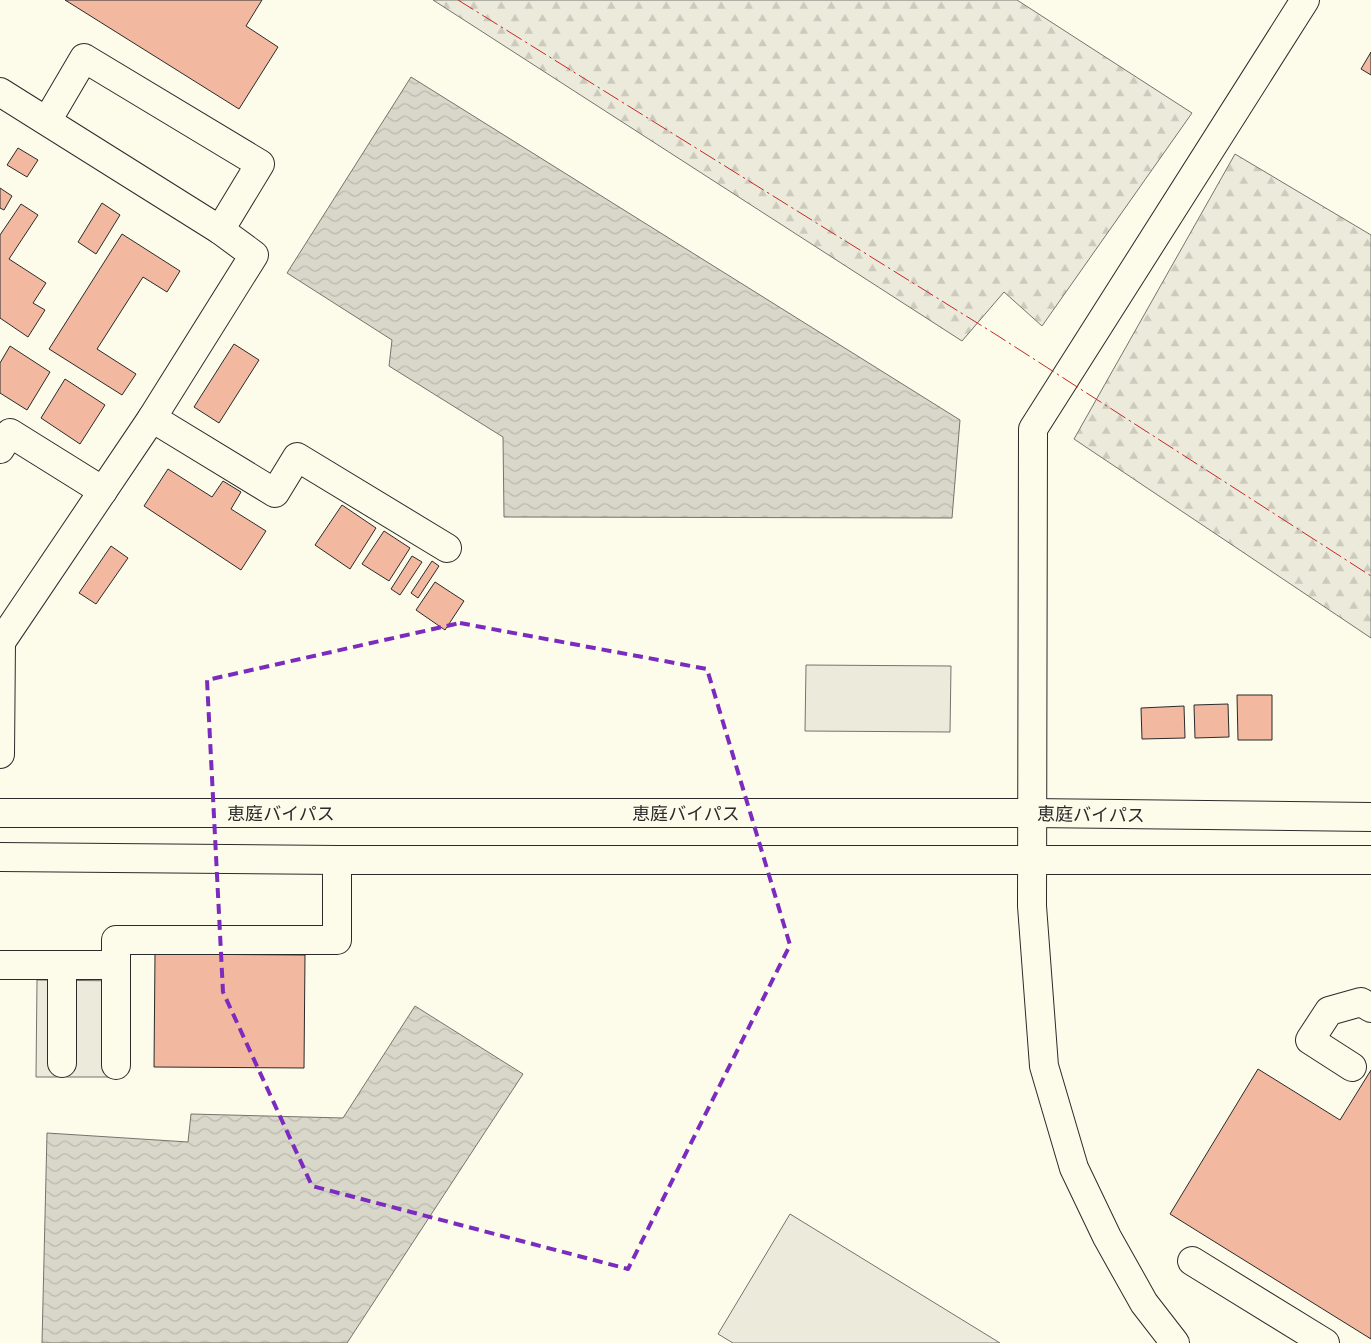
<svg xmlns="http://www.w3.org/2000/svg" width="1371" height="1343" viewBox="0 0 1371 1343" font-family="Ubuntu,'Noto Sans JP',sans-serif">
	<defs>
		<pattern id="forest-firs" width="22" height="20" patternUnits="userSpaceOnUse" patternTransform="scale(1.25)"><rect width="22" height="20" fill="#ecebdb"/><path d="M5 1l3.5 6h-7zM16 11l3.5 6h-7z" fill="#cbcabc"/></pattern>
		<pattern id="water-waves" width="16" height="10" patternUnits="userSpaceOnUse" patternTransform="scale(1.25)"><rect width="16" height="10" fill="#d8d7c9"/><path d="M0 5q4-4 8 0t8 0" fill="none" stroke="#bab9ad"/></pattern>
	</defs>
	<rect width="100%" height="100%" fill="#fdfbea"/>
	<path fill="#ecebdb" stroke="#74746e" d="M806,665l145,1 -1,66 -145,-1z"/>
	<g fill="url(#forest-firs)" stroke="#74746e">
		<path d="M433,0h584l175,113 -150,213 -38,-34 -42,49z"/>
		<path d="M1235,154l136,81v403l-297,-199z"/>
	</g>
	<g fill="#eceadb" stroke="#74746e">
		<path d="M37,980l88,1 -1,96h-88z"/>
		<path d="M790,1214l210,129h-267l-15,-9z"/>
	</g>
	<g fill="url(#water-waves)" stroke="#74746e">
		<path d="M411,77l549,343 -8,98 -448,-1 -1,-80 -114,-71 3,-26 -105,-67z"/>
		<path d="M415,1006l108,68 -176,269h-305l5,-210 141,9 3,-28 152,4z"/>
	</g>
	<g fill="#f2b8a0" stroke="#2b2b2b">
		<path d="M65,0h197l-16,26 32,21 -39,62z"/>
		<path d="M1371,52v23l-10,-6z"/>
		<path d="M18,148l20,12 -11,17 -20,-12z"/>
		<path d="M0,188l12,8 -8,14 -4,-2z"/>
		<path d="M102,203l18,12 -24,39 -18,-12z"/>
		<path d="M21,204l17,11 -29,44 37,24 -13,20 12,7 -17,27 -28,-19v-83z"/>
		<path d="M122,234l58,37 -13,21 -24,-15 -46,72 39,25 -14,21 -73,-46z"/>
		<path d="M234,344l25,16 -40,63 -25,-16z"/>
		<path d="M10,346l40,26 -23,38 -27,-17v-30z"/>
		<path d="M65,379l40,26 -25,39 -39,-26z"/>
		<path d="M168,469l44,28 11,-16 18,11 -10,17 35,22 -25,39 -97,-64z"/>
		<path d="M342,505l34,23 -26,41 -35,-24z"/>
		<path d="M384,531l26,17 -21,33 -27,-17z"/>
		<path d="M111,546l17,12 -32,46 -17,-11z"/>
		<path d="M412,556l10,6 -22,33 -9,-6z"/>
		<path d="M432,561l7,5 -21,32 -7,-5z"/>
		<path d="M435,582l29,19 -19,29 -29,-20z"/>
		<path d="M1237,695h35v45h-34z"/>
		<path d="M1228,704l1,33 -34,1 -1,-33z"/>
		<path d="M1184,706l1,32 -43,1 -1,-31z"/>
		<path d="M155,954l150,1 -1,113 -150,-1z"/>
		<path d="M1258,1069l82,51 31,-50v269l-201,-125z"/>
	</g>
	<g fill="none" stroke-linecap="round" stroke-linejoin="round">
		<defs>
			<g id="minor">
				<path d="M0,92l220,138 34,25 -102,163 -151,224"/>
				<path d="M47,121l37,-63 176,106 -40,66"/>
				<path d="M152,418l123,75 22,-36 150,91"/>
				<path d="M0,449l10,-16 93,58"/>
				<path d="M0,641l1,1 -1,112"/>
				<path d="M0,965h62v98"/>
				<path d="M62,965h54v-25h221v-80"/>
				<path d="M116,965v100"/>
				<path d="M1352,1067l-42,-27 19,-29 32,-9 10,6"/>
				<path d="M1192,1261l133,82"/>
				<path d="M1175,1343l-31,-40 -37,-66 -33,-69 -30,-102 -12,-160 1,-477 272,-429"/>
			</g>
			<g id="highway">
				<path d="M0,813h1032l339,4"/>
				<path d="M0,857l337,3h1034"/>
			</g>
		</defs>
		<use href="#minor" stroke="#2b2b2b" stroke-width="30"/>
		<use href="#highway" stroke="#2b2b2b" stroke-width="30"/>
		<use href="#minor" stroke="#fdfbea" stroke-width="28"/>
		<use href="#highway" stroke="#fdfbea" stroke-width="28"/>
		<path stroke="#c62828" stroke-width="1" stroke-dasharray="18 4 2.5 4" stroke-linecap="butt" d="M458,0l537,334 376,242"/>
	</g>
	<path fill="none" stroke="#7b2cbf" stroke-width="4" stroke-dasharray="10 6" stroke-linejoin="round" d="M460,623l247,46 83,276 -162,324 -316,-83 -89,-194 -16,-312z"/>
	<g text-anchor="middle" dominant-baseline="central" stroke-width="4" stroke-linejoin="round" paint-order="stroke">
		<g font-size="18" fill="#2b2b2b" stroke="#fdfbea">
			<text x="281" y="813">恵庭バイパス</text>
			<text x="686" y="813">恵庭バイパス</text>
			<text transform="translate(1091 814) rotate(1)">恵庭バイパス</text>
		</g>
	</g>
</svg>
